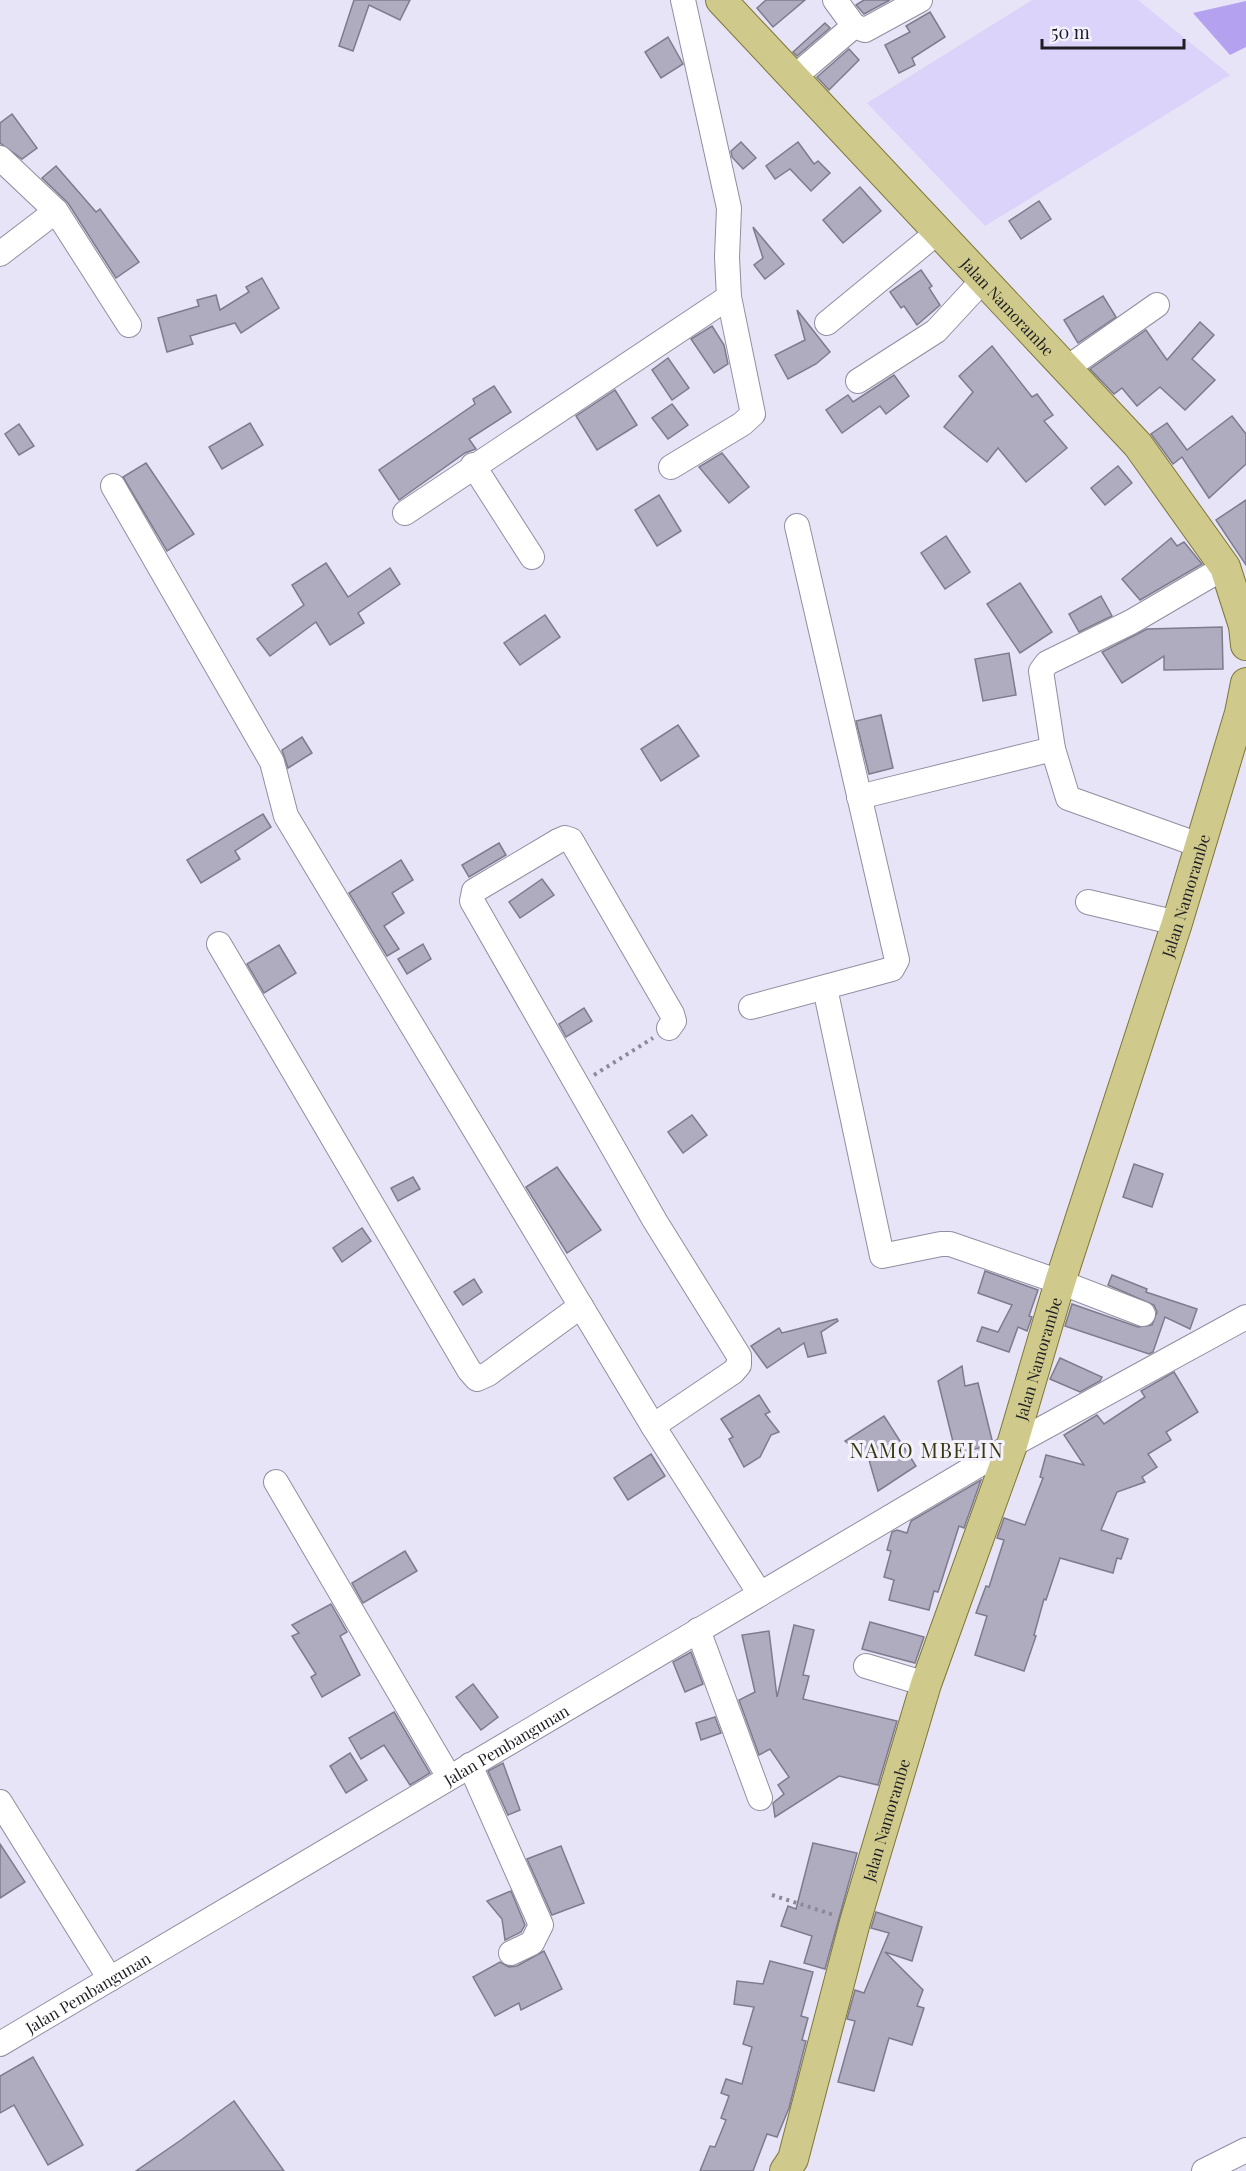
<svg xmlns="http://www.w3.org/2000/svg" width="1246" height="2171" viewBox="0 0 1246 2171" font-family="'Playfair Display',serif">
	<rect width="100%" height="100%" fill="#e8e4f8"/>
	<path fill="#dbd3f9" d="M1032,0h106l92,75 -245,151 -118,-123z"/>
	<path fill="#b4a1ef" d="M1246,1v46l-16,8 -37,-42z"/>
	<g fill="#b0acc0" stroke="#7e7b8d" stroke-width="1.5">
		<path d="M354,0h56l-10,20 -31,-15 -16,46 -14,-5z"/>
		<path d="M766,0h39l-32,27 -16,-19z"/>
		<path d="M864,0h26l-26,14 -8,-9z"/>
		<path d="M930,12l15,25 -33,21 3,7 -16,8 -14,-28 25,-13 -4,-6z"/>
		<path d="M825,23l5,5 -33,28 -4,-4z"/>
		<path d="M668,37l15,27 -22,14 -16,-26z"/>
		<path d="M849,49l10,11 -30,30 -12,-13z"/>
		<path d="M12,114l25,34 -15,11 -22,-16v-20z"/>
		<path d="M741,142l15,16 -13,11 -11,-12 -1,-6z"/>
		<path d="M798,142l16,22 4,-3 12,12 -19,18 -21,-22 -15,10 -9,-13z"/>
		<path d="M56,166l40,46 4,-3 39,53 -23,16 -48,-75 -26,-25z"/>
		<path d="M860,187l21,24 -38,32 -20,-23z"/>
		<path d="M1039,201l12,18 -30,20 -12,-18z"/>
		<path d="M753,227l31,37 -19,15 -11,-14 9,-7z"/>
		<path d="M921,270l11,16 -3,2 11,17 -23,20 -13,-19 -3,2 -11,-16z"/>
		<path d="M262,278l17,30 -38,25 -6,-10 -45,13 3,8 -26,8 -9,-34 41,-12 -2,-6 19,-5 4,15 29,-18 -3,-5z"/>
		<path d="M1103,296l13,21 -38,26 -14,-23z"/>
		<path d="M797,310l33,42 -14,12 -28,15 -13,-24 30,-15z"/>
		<path d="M1200,322l14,13 -22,24 23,21 -30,30 -25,-23 -23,19 -15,-18 -8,6 -24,-25 56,-39 21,30z"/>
		<path d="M712,326l12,19 4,19 -14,9 -23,-34z"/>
		<path d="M992,346l40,51 5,-3 16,21 -9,6 23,27 -41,34 -28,-34 -11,14 -43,-35 29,-35 -14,-16z"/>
		<path d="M668,358l21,30 -17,12 -20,-30z"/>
		<path d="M894,375l15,21 -23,18 -6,-8 -38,27 -16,-23 22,-15 5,7z"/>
		<path d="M494,386l17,26 -42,27 7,10 -11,4 -66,47 -20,-30 96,-66 -2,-5z"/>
		<path d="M615,390l22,35 -40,25 -21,-34z"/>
		<path d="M672,404l16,21 -20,14 -16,-21z"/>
		<path d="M1232,416l14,18v30l-37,34 -27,-41 -9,7 -22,-30 16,-11 20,27z"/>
		<path d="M250,423l13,22 -41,24 -13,-22z"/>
		<path d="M19,424l15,22 -15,9 -14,-21z"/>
		<path d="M722,453l27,34 -20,16 -30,-36z"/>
		<path d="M146,463l48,71 -27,17 -44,-74z"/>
		<path d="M1118,466l14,17 -27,22 -14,-17z"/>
		<path d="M659,495l22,36 -24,15 -22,-36z"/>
		<path d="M1246,500v65l-30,-45z"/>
		<path d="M946,536l24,36 -25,17 -24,-36z"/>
		<path d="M1171,538l6,8 7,-4 18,22 -62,36 -18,-21z"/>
		<path d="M326,563l22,34 42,-29 10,16 -42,29 6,10 -34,22 -14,-23 -46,34 -13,-17 47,-34 -12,-20z"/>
		<path d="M1020,583l32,49 -32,21 -33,-49z"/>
		<path d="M1101,596l11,20 -33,16 -10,-18z"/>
		<path d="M545,615l15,22 -40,28 -16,-22z"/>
		<path d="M1222,627l1,42 -59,1v-14l-42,27 -20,-31 45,-23z"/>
		<path d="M1009,653l7,42 -33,6 -8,-42z"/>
		<path d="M881,715l12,53 -24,6 -13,-53z"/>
		<path d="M678,725l21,31 -38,25 -20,-32z"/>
		<path d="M302,737l10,16 -24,15 -6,-18z"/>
		<path d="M263,814l8,13 -36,24 5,8 -39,24 -14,-23z"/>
		<path d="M499,843l7,12 -37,22 -7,-12z"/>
		<path d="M401,860l12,20 -21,13 12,20 -20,13 15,23 -12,7 -38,-63z"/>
		<path d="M542,879l12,16 -34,23 -11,-16z"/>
		<path d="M423,944l8,15 -24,15 -9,-15z"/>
		<path d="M279,945l17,28 -32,20 -17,-29z"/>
		<path d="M584,1008l8,13 -26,16 -7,-13z"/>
		<path d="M692,1115l15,20 -24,18 -15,-21z"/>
		<path d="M1134,1164l29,10 -11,33 -29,-10z"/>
		<path d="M557,1167l44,63 -34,23 -41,-66z"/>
		<path d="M413,1177l7,12 -22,12 -7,-13z"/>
		<path d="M362,1228l9,13 -29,21 -9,-14z"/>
		<path d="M985,1271l53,19 -9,26 3,1 -5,14 -9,-4 -9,25 -32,-11 5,-14 16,5 14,-27 -34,-12z"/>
		<path d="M1112,1275l35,14 -1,3 51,17 -7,20 -25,-12 -12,35 -4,2 -84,-28 7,-22 66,23 14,-2 5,-13 -3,-7 -46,-20z"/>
		<path d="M474,1279l8,13 -19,13 -9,-13z"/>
		<path d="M837,1319l1,2 -17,11 5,21 -18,4 -4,-14 -37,25 -16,-22 28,-18 3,5z"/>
		<path d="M1060,1358l42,19 -2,4 -20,11 -30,-13z"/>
		<path d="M962,1366l3,20 13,-3 14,57 -13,8 -23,6 -18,-73z"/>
		<path d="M1174,1372l24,40 -32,20 5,8 -23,14 9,13 -15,10 3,5 -28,10 -16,38 27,9 -7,20 -4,-1 -4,15 -53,-15 -14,42 -2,-1 -10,36 2,1 -12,35 -49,-16 12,-39 -11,-3 10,-27 3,1 15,-47 -7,-2 7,-20 21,7 18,-47 -3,-1 6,-22 38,10 -20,-30 33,-20 7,9 41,-27 -4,-6z"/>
		<path d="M759,1395l11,17 -5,2 14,18 -8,3 -11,22 -16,10 -15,-28 4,-2 -12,-18z"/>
		<path d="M884,1416l32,50 -38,25 -9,-31 -24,-19z"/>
		<path d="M651,1454l14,22 -37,24 -14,-22z"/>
		<path d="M981,1480l-17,48 -5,-2 -21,66 -4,-1 -5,19 -40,-10 5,-20 -10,-3 7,-26 -4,-1 5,-18 5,-2 10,3 4,-12z"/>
		<path d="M405,1551l12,20 -54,32 -11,-20z"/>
		<path d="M331,1604l16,28 -7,4 20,39 -38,22 -11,-20 5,-3 -24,-38 7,-3 -7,-8z"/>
		<path d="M870,1622l54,15 -9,26 -53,-14z"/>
		<path d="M794,1625l20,5 -11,45 6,1 -6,23 94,22 -19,64 -39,-9 -64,41 -2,-14 11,-9 -6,-9 11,-8 -19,-28 -11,6 -20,-55 16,-8 -13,-57 27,-4 8,66z"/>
		<path d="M691,1652l12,32 -18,8 -12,-30z"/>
		<path d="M473,1684l25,33 -17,13 -25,-33z"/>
		<path d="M394,1712l36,61 -20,12 -26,-40 -23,14 -12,-21z"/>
		<path d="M715,1717l6,16 -20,7 -5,-17z"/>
		<path d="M350,1753l17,27 -21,13 -16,-27z"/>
		<path d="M503,1763l17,47 -12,5 -20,-44z"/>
		<path d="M813,1843l44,10 -32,116 -21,-6 8,-27 -31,-10 7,-20 8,3z"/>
		<path d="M0,1844l25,38 -25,16z"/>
		<path d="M561,1846l23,57 -32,12 -25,-56z"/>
		<path d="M511,1891l14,34 -4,7 -16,8 -3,-21 -15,-18z"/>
		<path d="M876,1912l46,15 -10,34 -27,-9 38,38 -6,16 7,2 -12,37 -23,-7 -15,53 -36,-9 17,-61 -8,-2 8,-29 9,3 25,-60 -18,-5z"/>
		<path d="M544,1951l18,38 -41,21 -2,-7 -24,13 -22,-39 27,-15 9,5 8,-1z"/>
		<path d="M770,1961l43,11 -12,44 7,2 -6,22 4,1 -17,67 -12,29 -10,-3 -14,37h-53l10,-25 5,1 11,-27 -5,-2 8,-22 -8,-3 5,-14 16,5 10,-37 -9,-3 11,-37 -20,-3 3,-23 26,3z"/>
		<path d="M33,2057l50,88 -35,20 -34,-60 -14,8v-37z"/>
		<path d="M234,2101l50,70h-148l45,-31z"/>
	</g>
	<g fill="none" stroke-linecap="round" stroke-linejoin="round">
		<defs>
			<g id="minor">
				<path d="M835,0l19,26"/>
				<path d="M792,79l62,-53 11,4 55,-30"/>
				<path d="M0,158l56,53 73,114"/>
				<path d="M0,254l56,-43"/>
				<path d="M827,323l112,-92"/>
				<path d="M1067,368l90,-63"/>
				<path d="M858,381l78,-50 48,-52"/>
				<path d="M473,465l59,92"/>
				<path d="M671,467l71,-43 11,-10 -24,-117"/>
				<path d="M113,486l159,276 14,54 367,610 107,168"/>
				<path d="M405,513l324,-216 -2,-40 2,-49 -46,-208"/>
				<path d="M859,797l194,-48"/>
				<path d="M1199,845l-131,-47 -15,-49 -12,-78 6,-8 84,-41 94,-55"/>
				<path d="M1088,902l89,21"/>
				<path d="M219,944l250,426 8,9 11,-5 93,-68"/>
				<path d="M825,988l57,268 59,-12h9l110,38 83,32"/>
				<path d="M751,1007l141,-38 5,-9 -100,-434"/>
				<path d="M653,1426l80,-54 6,-7v-9l-84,-135 -183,-320 2,-10 84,-50 7,-3 6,2 101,174 2,7 -5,7"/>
				<path d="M276,1482l173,295"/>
				<path d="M698,1630l62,168"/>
				<path d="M866,1666l60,18"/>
				<path d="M470,1765l71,160 -9,18 -21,10"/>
				<path d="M0,1802l110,177"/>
				<path id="s1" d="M0,2044l1012,-599 234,-128"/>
				<path d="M1204,2171l42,-21"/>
			</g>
			<g id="major">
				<path id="s2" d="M721,0l417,445 87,122 19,59 2,19"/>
				<path id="s3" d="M785,2171l8,-12 62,-237 71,-238 86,-239 48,-163 117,-359 63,-210 6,-30"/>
			</g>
		</defs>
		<use href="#minor" stroke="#918ea0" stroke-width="26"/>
		<use href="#major" stroke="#7d7736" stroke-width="32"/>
		<g stroke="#8d8998" stroke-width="4" stroke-dasharray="3 4.5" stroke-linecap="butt">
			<path d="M594,1075l59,-37"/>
			<path d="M772,1895l62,20"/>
		</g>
		<use href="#minor" stroke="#fff" stroke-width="24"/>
		<use href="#major" stroke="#cfca8c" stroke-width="30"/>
	</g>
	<g text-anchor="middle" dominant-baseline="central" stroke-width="6" stroke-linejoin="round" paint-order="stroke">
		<g font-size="16" fill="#1f1d24" stroke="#f4f2ff">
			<text stroke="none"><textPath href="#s2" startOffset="420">Jalan Namorambe</textPath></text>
			<text stroke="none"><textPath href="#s3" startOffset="1338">Jalan Namorambe</textPath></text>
			<text stroke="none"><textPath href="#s3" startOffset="852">Jalan Namorambe</textPath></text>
			<text stroke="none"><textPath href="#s1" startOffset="588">Jalan Pembangunan</textPath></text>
			<text stroke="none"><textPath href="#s3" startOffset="366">Jalan Namorambe</textPath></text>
			<text stroke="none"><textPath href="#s1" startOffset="102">Jalan Pembangunan</textPath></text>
		</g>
		<g font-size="20" letter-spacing="1.5" fill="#3a370d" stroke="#f4f2ff">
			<text x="927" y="1449">NAMO MBELIN</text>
		</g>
	</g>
	<path d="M1042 39v9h142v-9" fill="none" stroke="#1f1d24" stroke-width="3"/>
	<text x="1051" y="39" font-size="18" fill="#1f1d24" stroke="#f4f2ff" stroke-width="4.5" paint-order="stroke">50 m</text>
</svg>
